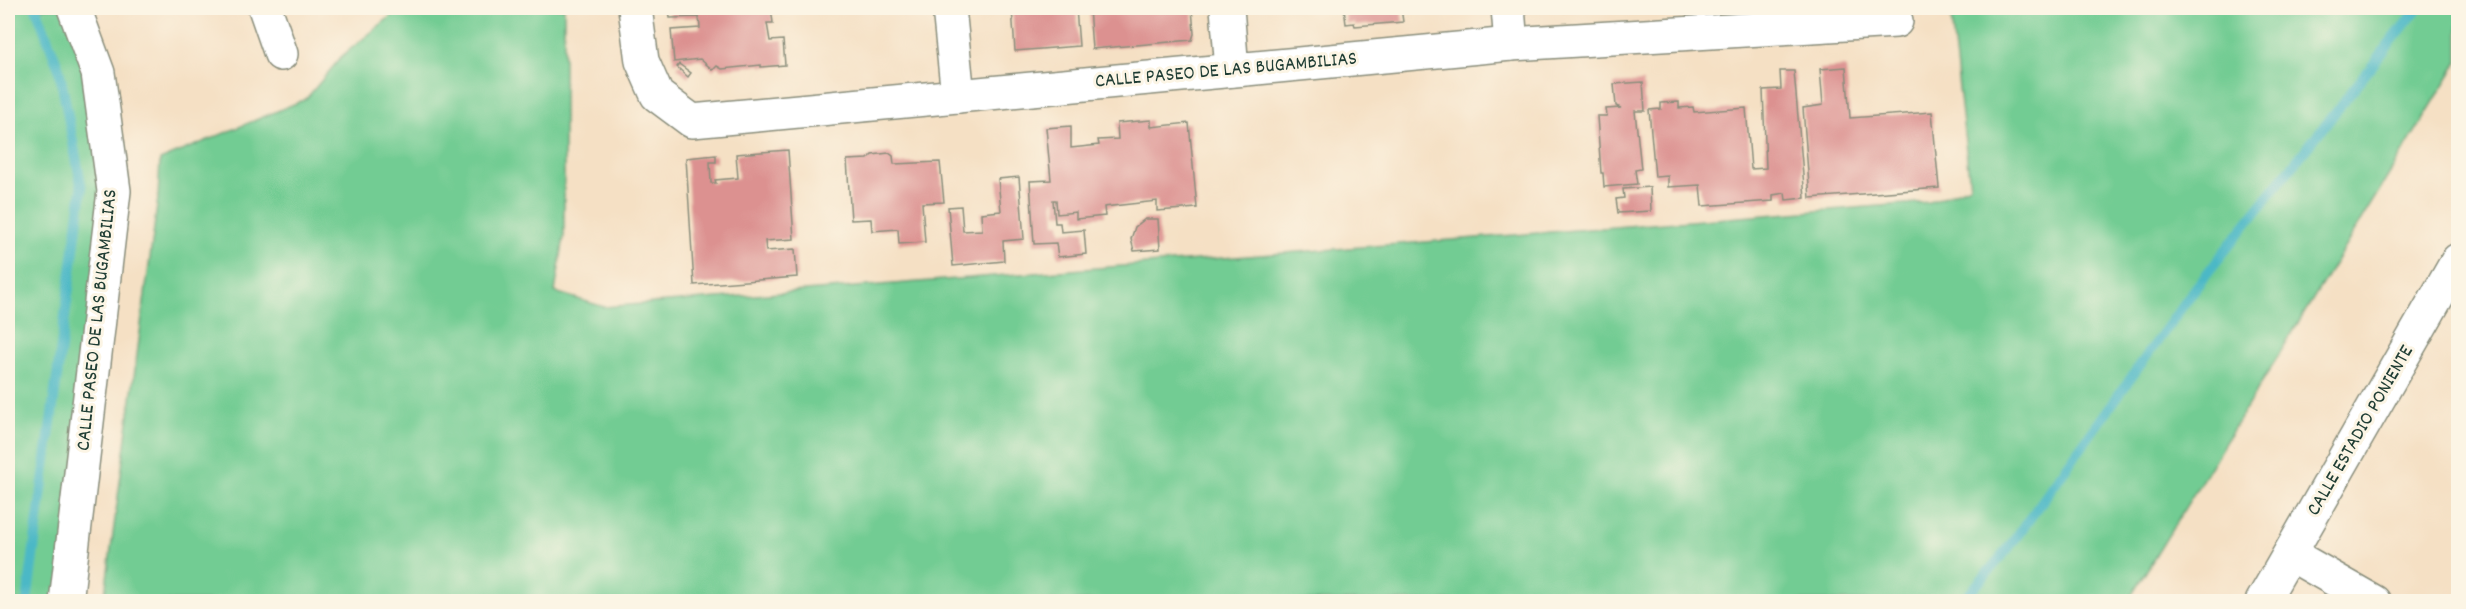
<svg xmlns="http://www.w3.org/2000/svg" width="2466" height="609" viewBox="0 0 2466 609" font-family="Dekko,sans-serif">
	<rect width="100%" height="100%" fill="#fcf5e5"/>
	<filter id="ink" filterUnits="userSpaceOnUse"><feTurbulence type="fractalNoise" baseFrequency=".0167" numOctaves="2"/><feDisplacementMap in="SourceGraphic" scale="12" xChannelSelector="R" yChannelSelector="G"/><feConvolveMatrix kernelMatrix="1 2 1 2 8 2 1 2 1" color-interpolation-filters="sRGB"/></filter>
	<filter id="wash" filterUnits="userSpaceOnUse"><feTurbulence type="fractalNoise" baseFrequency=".008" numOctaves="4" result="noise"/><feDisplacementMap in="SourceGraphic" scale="24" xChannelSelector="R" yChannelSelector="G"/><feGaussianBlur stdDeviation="1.35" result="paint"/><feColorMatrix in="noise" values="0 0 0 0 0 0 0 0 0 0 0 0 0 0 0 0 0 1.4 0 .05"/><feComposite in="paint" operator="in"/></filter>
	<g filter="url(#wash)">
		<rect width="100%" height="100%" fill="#f5e0c4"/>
		<g fill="#72cc93" stroke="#488464" stroke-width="1.5">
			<path d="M8,8h66l40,183 -48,410h-58z"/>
			<path d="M401,8h163v229l-9,55 49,15 1326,-105 40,-16 -20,-178h508v54l-330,539h-2024l54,-403 2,-38 146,-61 36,-43z"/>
		</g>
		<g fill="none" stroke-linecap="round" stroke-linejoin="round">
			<g stroke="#4bb8c6" stroke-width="10">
				<path d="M27,602l55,-413 -23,-120 -23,-61"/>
				<path d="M1962,602l45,-52 190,-264 221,-278"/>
			</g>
		</g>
		<g id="blocks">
			<g fill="#dc9190">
				<path d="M669,8h102l2,15h-6l3,18 13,-1 2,25 -24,2v-2l-39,4 -5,-3 -4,4 -13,-11 -26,3 -3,-32 29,-2 -1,-11 -29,1z"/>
				<path d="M1026,8h50l3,38 -64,5 -3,-42z"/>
				<path d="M1089,8h103l2,26 -2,6 -100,9z"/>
				<path d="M1344,8h57l2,14 -48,4 -1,-3 -8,1z"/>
				<path d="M1561,8h18v2l-18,1z"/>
				<path d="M679,64l12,9 -3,4 -11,-10z"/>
				<path d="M1846,67l4,51 82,-6 7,76 -129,10 -7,-90 20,-3 -3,-36z"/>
				<path d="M1780,71h14l11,127 -19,2 -1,-7 -12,2v6l-71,5 -2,-21 -32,2v-11l-13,1 -6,-67 12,-1v-6l18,-1v6l14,-1 1,5 52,-4 5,61 15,-1 -3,-78 18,-1z"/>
				<path d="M1643,82l2,29h-10l6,58 -6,1 2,14 -33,3 -1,-14h-2l-4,-57h10l-1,-7 15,-1 -5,-2 -2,-22z"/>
				<path d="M1151,120v7l38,-4 8,85 -40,3v-10l-53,6 1,9 -29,3v-7l-19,2 -1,-14h-3l2,23h5l1,9 23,-2 2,24 -28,3 -2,-14 -22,1 -4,-63 21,-1 -5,-52 25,-2v22l28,-3 -1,-5 20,-1 -1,-16z"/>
				<path d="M788,150l6,89 -29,2 1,10 29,-2 2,28 -103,8 -8,-127 30,-3v7h-6l1,21h5l-1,-3 23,-2 -2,-24z"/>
				<path d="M889,153l4,3 1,8 46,-2 4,40 -22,1 3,39 -26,2 -1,-15 -26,2 -1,-12 -20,1 -4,-60 21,-1 4,-4z"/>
				<path d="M1019,177l5,62 -21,2 1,20 -51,5 -5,-59 13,-1 2,25 19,-1 -1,-17 20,-2 -3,-32z"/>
				<path d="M1650,187l1,24 -33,2 -2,-14 8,-1 -1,-9z"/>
				<path d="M1145,219h13l2,30 -26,2 -3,-12 4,-12z"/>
			</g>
		</g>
	</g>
	<g filter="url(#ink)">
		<use href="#blocks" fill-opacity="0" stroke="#8a8e7c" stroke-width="1.5"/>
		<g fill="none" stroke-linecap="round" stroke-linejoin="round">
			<defs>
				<g id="minor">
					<path d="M265,8l16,46"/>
					<path d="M635,8l7,53 15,34 35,26 819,-77 385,-23"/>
					<path d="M949,8l9,88"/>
					<path d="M1227,8l5,62"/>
					<path d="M1508,8l3,36"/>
					<path d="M2290,554l84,48"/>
					<path d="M66,602l48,-411 -16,-118 -24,-65"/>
				</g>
				<path id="tertiary" d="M2262,602l196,-342"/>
			</defs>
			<use href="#minor" stroke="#8a8e7c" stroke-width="36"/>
			<use href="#tertiary" stroke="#8a8e7c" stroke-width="36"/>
			<use href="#minor" stroke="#fff" stroke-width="33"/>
			<use href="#tertiary" stroke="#fff" stroke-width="33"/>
		</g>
	</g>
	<g text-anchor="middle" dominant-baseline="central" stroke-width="6" stroke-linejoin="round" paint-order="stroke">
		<g font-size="20" fill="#1f3d34" stroke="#fcf5e5">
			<text transform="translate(1226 71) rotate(-5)">CALLE PASEO DE LAS BUGAMBILIAS</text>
			<text transform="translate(98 320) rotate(-84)">CALLE PASEO DE LAS BUGAMBILIAS</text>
			<text transform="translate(2361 431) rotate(-60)">CALLE ESTADIO PONIENTE</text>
		</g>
	</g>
	<rect width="2466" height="609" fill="none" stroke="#fcf5e5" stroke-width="30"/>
</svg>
